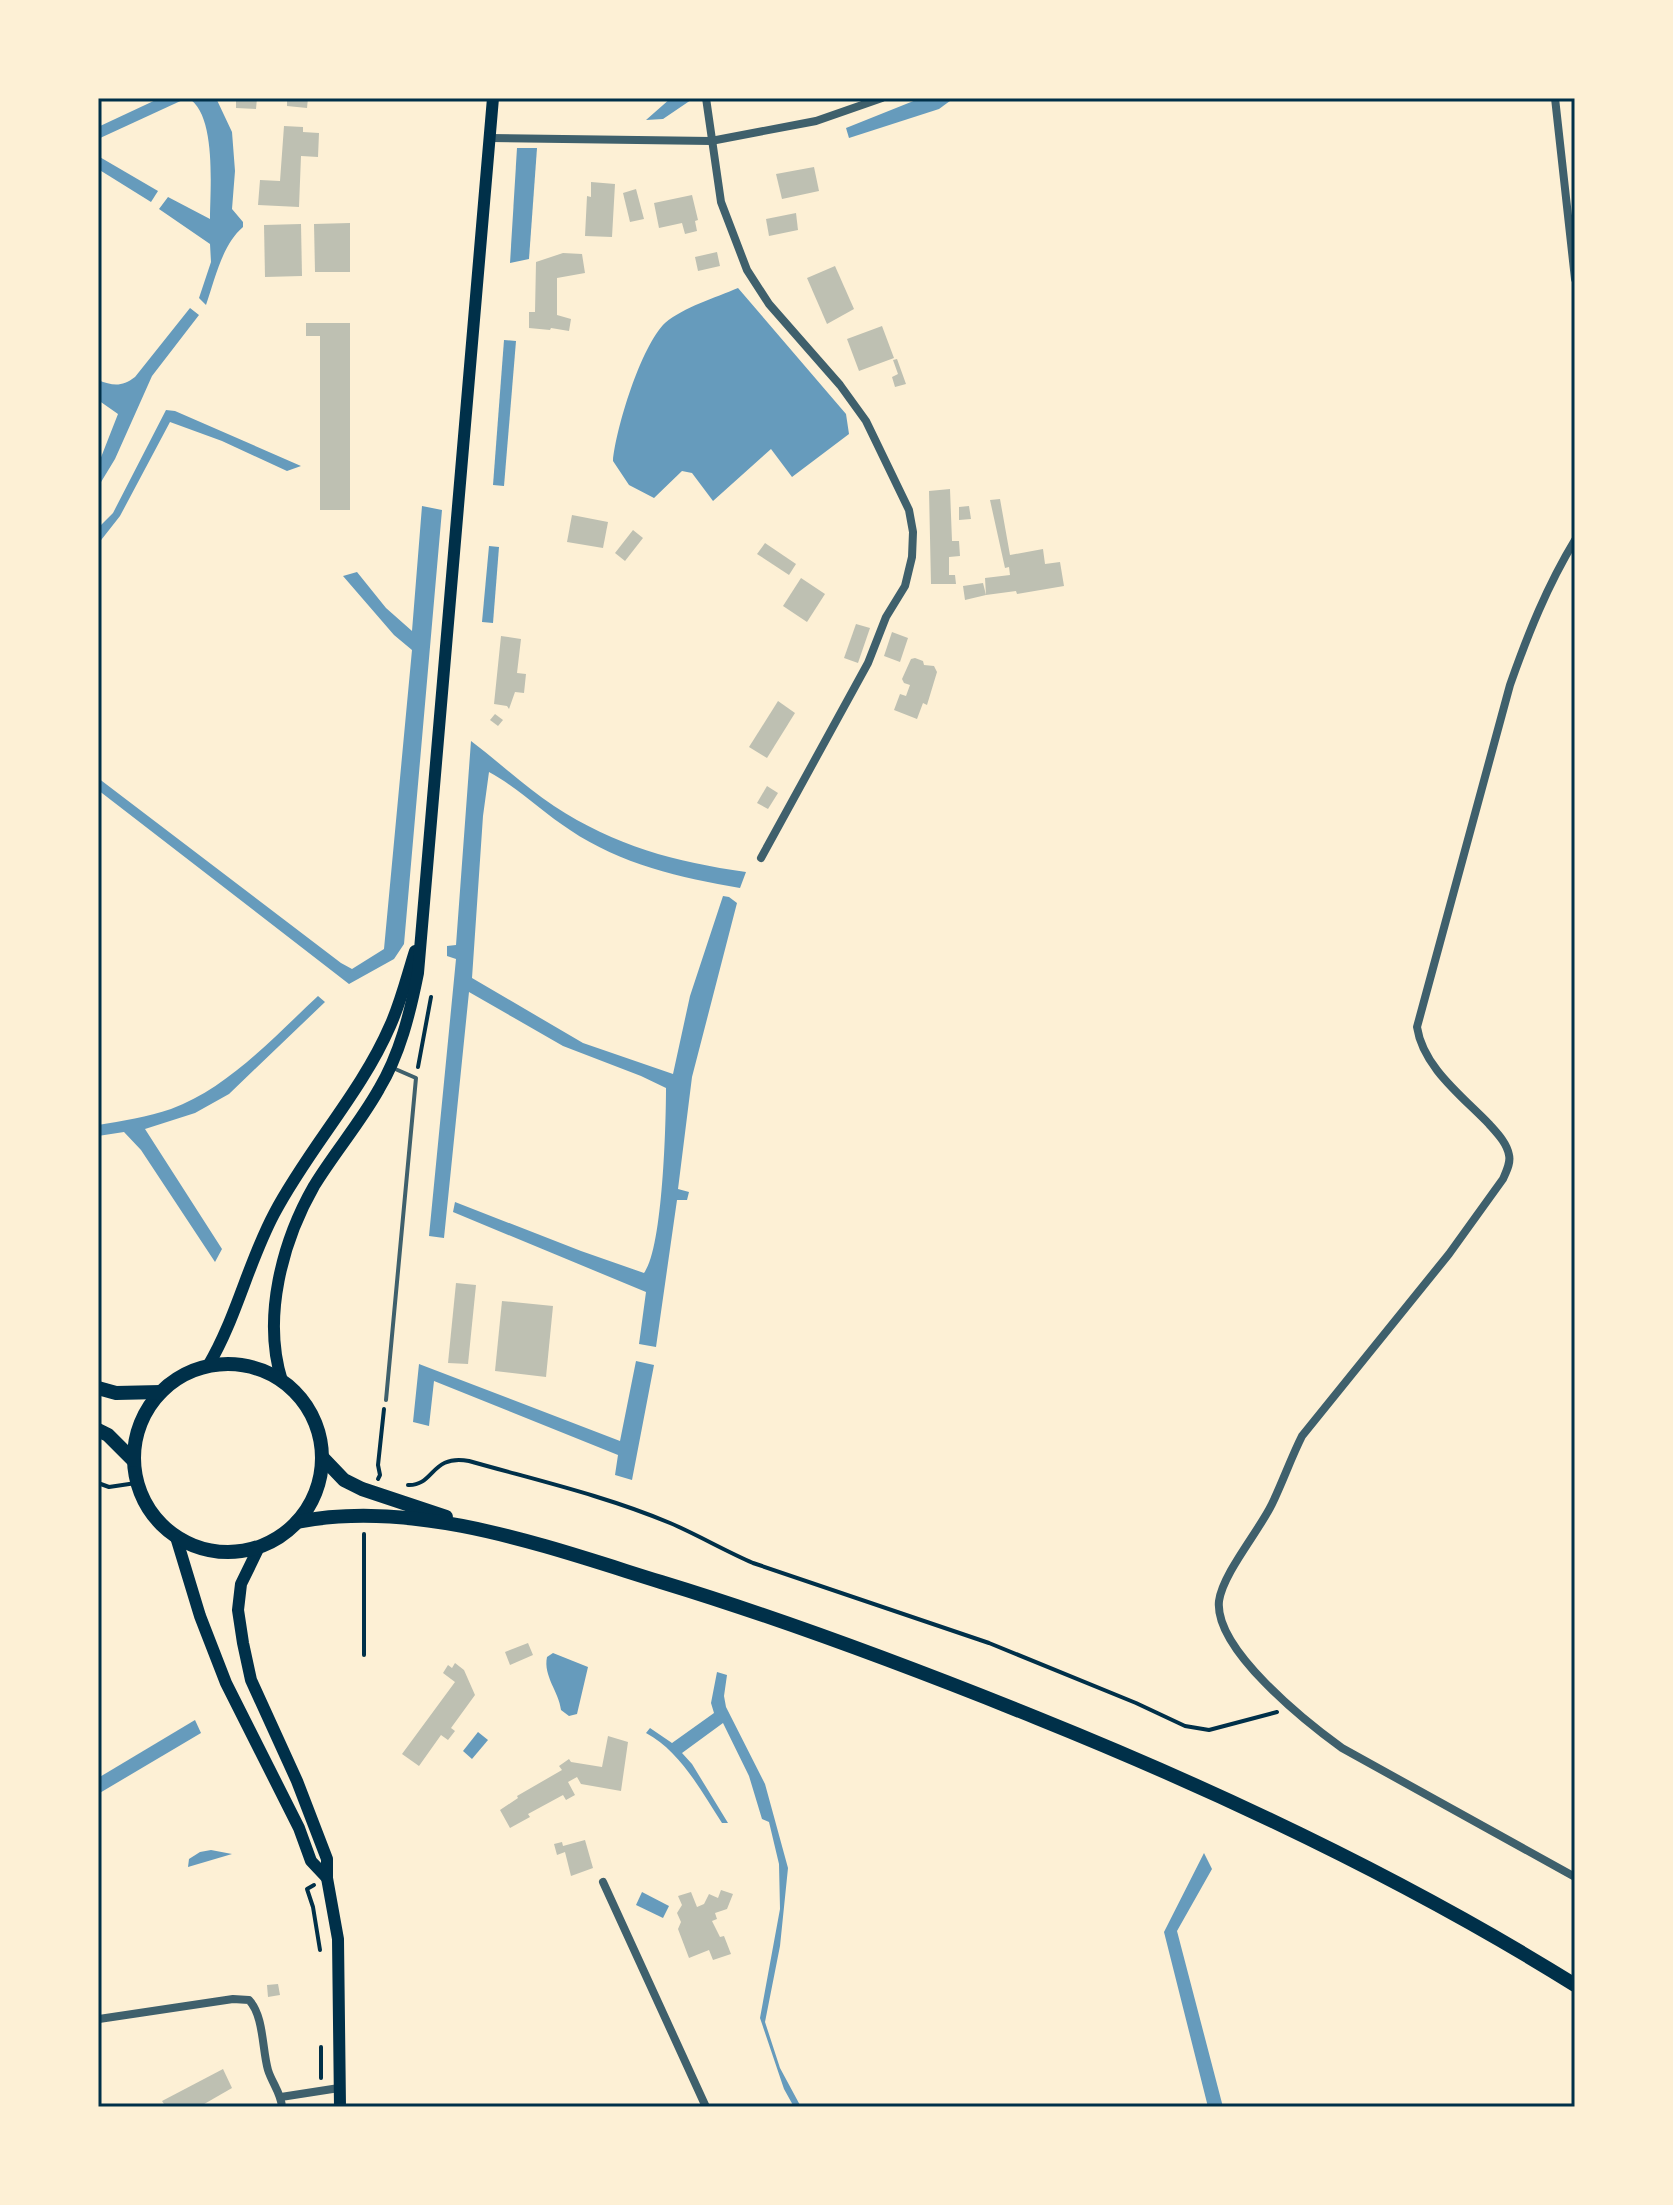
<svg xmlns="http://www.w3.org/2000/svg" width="1673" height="2205" viewBox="0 0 1673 2205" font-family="'Exo 2',sans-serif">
	<rect width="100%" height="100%" fill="#fdf0d5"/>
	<g fill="#669bbc">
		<path d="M160,98h27l-89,41v-12z"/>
		<path d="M188,98h28l16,34 3,39 -3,38 11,13v5c-21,18 -28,52 -37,78l-7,-7 12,-36 -1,-18 -51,-35 9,-12 42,22c0,-29 7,-105 -22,-121z"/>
		<path d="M671,98l27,2h-7l-28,19 -17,1z"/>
		<path d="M921,98h33l-15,11 -90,29 -3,-10z"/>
		<path d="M517,148h20l-8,111 -19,4z"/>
		<path d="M98,156l60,35 -7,11 -53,-33z"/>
		<path d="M738,288l108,126 3,20 -57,43 -21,-28 -58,52 -21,-28 -10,-2 -28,27 -25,-13 -16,-24c3,-33 28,-115 52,-138 19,-16 50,-25 73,-35z"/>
		<path d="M190,308l9,7 -47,61 -37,83 -17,28v-22l20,-51 -20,-14v-20c15,6 24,7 37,-3z"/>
		<path d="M504,340l12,1 -12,145 -11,-1z"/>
		<path d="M166,410l9,1 126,55 -14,5 -65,-30 -52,-19 -50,94 -22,28v-16l15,-15z"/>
		<path d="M422,506l20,4 -38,434 -10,15 -45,25 -251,-194v-12l243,185 11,6 32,-20 28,-299 -18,-15 -51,-59 14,-4 29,36 26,23z"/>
		<path d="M489,546l10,1 -6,76 -11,-1z"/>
		<path d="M471,741c28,21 54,46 83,65 61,40 121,56 192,66l-6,16c-59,-10 -120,-24 -170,-58 -28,-18 -53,-43 -81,-58l-6,44 -11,162 111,65 90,31 17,-78 33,-100 6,1 8,6 -45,174 -14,112 11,3 -2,8h-10l-21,147 -17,-3 7,-52 -193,-80 2,-10 126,49 63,22c19,-24 22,-150 22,-185l-25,-12 -78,-30 -94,-54 -25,246 -15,-2 27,-277 -9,-3v-10l9,-1z"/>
		<path d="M318,996l7,6 -96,92 -34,19 -50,16 77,120 -7,13 -74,-112 -17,-18 -26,4v-11c24,-4 50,-8 73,-16 57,-21 103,-72 147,-113z"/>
		<path d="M636,1361l18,4 -22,115 -17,-5 3,-20 -184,-74 -5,45 -16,-4 6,-58 201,77z"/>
		<path d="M553,1653l35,14 -11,47 -8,2 -8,-6c-2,-18 -18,-34 -14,-53z"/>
		<path d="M717,1672l10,3 -3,21 2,11 39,77 23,84 -8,78 -15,76 15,46 21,39h-7l-10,-18 -24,-71 20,-109 -1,-45 -10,-42 -7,-3 -13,-43 -26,-53 -41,30 10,11 36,59h-6c-20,-31 -42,-72 -76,-90l4,-5 22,15 42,-30 -3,-10z"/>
		<path d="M195,1720l6,13 -103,61v-16z"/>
		<path d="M478,1732l10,8 -16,19 -9,-8z"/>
		<path d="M211,1850l21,4 -44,13 1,-8 11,-7z"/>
		<path d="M1204,1853l8,16 -35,62 46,176h-15l-44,-175z"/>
		<path d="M642,1892l27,14 -6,12 -27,-13z"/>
	</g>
	<g fill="#bec0b2">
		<path d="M236,98h21l-1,11 -20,-1z"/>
		<path d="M287,98h21l-1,10 -20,-2z"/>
		<path d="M284,126l19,1v5l16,1 -1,24 -17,-1 -2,51 -41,-2 2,-25 20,1z"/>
		<path d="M814,167l5,24 -37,8 -6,-25z"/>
		<path d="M591,182l24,2 -3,53 -27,-1 2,-40 4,1z"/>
		<path d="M636,189l8,30 -14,3 -7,-29z"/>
		<path d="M692,195l6,25 -3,1 2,10 -12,3 -3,-11 -23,5 -5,-25z"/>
		<path d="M796,213l2,17 -29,6 -3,-17z"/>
		<path d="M350,223v49h-35l-1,-48z"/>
		<path d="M301,224l1,52 -37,1 -1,-52z"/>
		<path d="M717,252l3,14 -22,5 -3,-14z"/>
		<path d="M563,253l19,1 3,19 -28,5v37l14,4 -2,12 -18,-3 -1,2 -21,-2v-16h6l1,-50z"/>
		<path d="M835,266l19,43 -27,15 -20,-46z"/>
		<path d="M306,323h44v187h-30v-174h-14z"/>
		<path d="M882,326l12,32 -35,13 -12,-32z"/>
		<path d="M897,359l9,25 -11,3 -3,-10 6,-3 -5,-14z"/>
		<path d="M950,489l2,52h7l1,15 -11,1v18h6l1,9h-25l-2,-93z"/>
		<path d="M1000,499l10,56 33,-6 2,15 15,-2 4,24 -47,8 -1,-3 -30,4 -1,-17 25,-3 -1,-8 -4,1 -15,-68z"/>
		<path d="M969,506l2,13 -12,1v-13z"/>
		<path d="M572,515l36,7 -5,26 -36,-6z"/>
		<path d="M633,530l10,8 -18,23 -10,-8z"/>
		<path d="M765,543l31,21 -7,11 -32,-21z"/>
		<path d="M801,578l24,16 -18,28 -24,-16z"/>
		<path d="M983,583l3,12 -21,5 -2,-14z"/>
		<path d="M856,624l14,4 -12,35 -14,-5z"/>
		<path d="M892,632l16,6 -8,24 -16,-6z"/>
		<path d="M501,636l20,3 -4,34 9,1 -2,19 -9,-1 -6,17 -2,-3 -13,-2z"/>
		<path d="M915,658l8,3 1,4 10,1 3,6 -10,33 -4,-2 -6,16 -23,-9 6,-16 6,2 4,-11 -6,-2 -2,-4 9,-20z"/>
		<path d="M778,701l17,12 -28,45 -18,-11z"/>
		<path d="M495,714l8,6 -5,6 -8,-6z"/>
		<path d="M767,786l11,7 -10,16 -11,-6z"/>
		<path d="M456,1283l20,2 -8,79 -20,-1z"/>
		<path d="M502,1301l51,5 -7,71 -51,-6z"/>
		<path d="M528,1643l5,12 -23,10 -5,-13z"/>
		<path d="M455,1663l9,7 11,25 -24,33 4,3 -7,9 -7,-5 -22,31 -17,-12 53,-72 -12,-9 5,-8 4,3z"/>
		<path d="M608,1736l20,6 -7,49 -40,-7 -4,-7 -9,5 7,13 -9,5 -3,-5 -35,19 2,3 -20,11 -10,-18 18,-12 -1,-2 45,-26 -3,-4 10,-7 2,3 31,5z"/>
		<path d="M585,1840l8,28 -22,8 -6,-24 -8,3 -3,-11 8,-2 1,4z"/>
		<path d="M721,1890l12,4 -6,15 -12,4 2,6 -5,2 8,16 4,-1 7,18 -18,6 -4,-10 -20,8 -11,-29 3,-7 -4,-9 5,-8 -4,-9 13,-4 6,15 7,-3 5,-10 9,4z"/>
		<path d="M278,1984l2,11 -12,2 -1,-12z"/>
		<path d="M223,2069l9,19 -33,19h-33l-4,-6z"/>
	</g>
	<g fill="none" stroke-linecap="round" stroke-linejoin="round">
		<g stroke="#003049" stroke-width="4">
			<path d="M418,1067l13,-70"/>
			<path d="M378,1479l2,-4 -2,-10 6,-56"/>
			<path d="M98,1483l11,4 27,-4"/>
			<path d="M408,1485c27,1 22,-31 61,-24 67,19 137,35 201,62 28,12 55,28 83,40l236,80 147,60 49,23 24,4 68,-18"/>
			<path d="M364,1655v-121"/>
			<path d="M314,1885l-7,4 6,18 7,43"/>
			<path d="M321,2047v31"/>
		</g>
		<path stroke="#3f606c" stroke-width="4" d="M386,1400l30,-322 -23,-10"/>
		<g stroke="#3f606c" stroke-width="8">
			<path d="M706,98l15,104 26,68 22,34 71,81 26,36 43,89 4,22 -1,25 -7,29 -19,31 -18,46 -107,195"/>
			<path d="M1555,98l20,181"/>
			<path d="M489,138l222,3 105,-20 66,-23"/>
			<path d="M1575,540c-28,46 -47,94 -65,145l-93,342c6,40 45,69 72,97 8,9 18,19 20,31 2,8 -3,17 -6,24l-54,75 -147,182c-11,22 -19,45 -30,68 -13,27 -49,69 -53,97 -5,48 87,121 123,147l233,129"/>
			<path d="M603,1882l103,225"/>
			<path d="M99,2019l134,-20 16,1c15,16 13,49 19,70 4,13 13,23 14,37"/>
			<path d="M281,2097l58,-9"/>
		</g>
		<g stroke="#003049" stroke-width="12">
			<path d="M208,1366c28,-47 40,-103 66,-152 34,-65 87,-121 116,-188 11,-24 17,-50 25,-75"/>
			<path d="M282,1381c-20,-63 0,-139 32,-195 20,-33 46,-63 65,-97 21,-35 31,-76 39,-116l75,-875"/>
			<path d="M176,1537l24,79 26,67 73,145 12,33 16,17"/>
			<path d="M259,1547l-18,37 -3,26 5,33 8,37 46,101 30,78v19l11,61 2,168"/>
		</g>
		<g stroke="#003049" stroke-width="14">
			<circle cx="228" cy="1458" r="94"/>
			<path d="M98,1388l18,5 45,-1"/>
			<path d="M98,1430l10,5 25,25"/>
			<path d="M322,1457l22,23 18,9 84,28"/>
			<path d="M297,1522c118,-24 251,25 364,60 128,39 252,86 376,136 186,75 368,161 538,267"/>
		</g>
	</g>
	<rect width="1673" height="2205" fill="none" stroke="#fdf0d5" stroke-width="200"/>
	<rect x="100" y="100" width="1473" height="2005" fill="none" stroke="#003049" stroke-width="3"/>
</svg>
